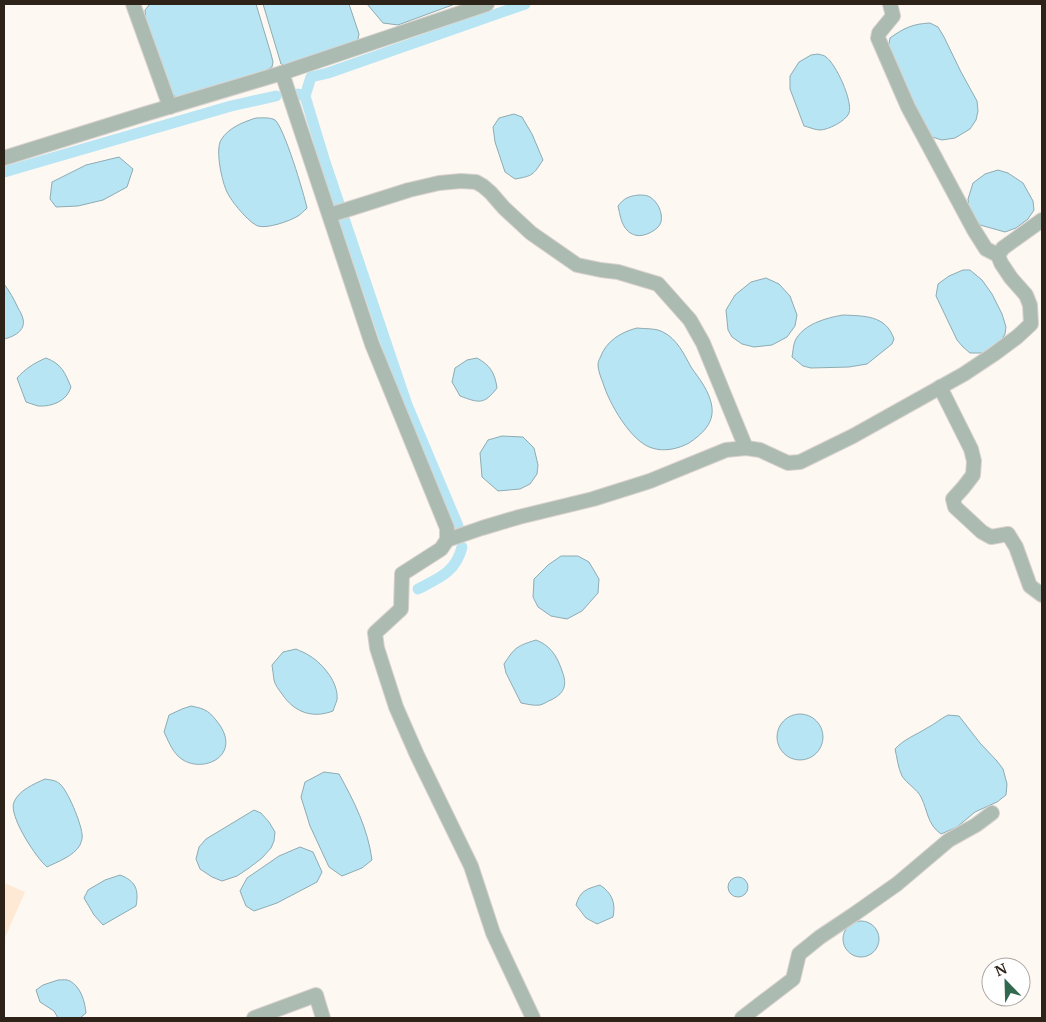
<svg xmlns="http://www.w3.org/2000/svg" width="1046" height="1022" viewBox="0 0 1046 1022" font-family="Merriweather,serif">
	<rect width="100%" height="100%" fill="#fef8f3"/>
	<path fill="#fee9d5" d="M4,883l21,9 -21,48z"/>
	<g fill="#b7e5f4" stroke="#8eabb2">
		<path d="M150,4h106l15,50 2,8 -1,5 -7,4 -88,28 -13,-16 -18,-60 -1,-13z"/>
		<path d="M263,4h86l10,30 -2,9 -68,24 -8,-3z"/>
		<path d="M367,4h88l-57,21 -15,-2z"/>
		<path d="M930,23l8,4 6,10 17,35 16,29 1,10 -2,9 -6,9 -15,9 -13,2 -10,-3 -10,-17 -34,-71 2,-11c14,-10 22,-14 40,-15z"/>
		<path d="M818,54c3,1 6,1 8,3 10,7 27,44 23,56 -3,8 -21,17 -29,17 -5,0 -11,-3 -16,-4l-14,-37v-13l9,-14 12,-7z"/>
		<path d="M514,114l8,3 10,17 11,26c-10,15 -10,16 -28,19l-10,-7 -10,-30 -2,-15 6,-9z"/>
		<path d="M256,118c5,0 14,-1 19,2 9,7 29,74 32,88 -3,3 -6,6 -9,8 -8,5 -31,13 -40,10 -9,-3 -27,-25 -31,-34 -5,-10 -12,-42 -6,-52 7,-12 22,-18 35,-22z"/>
		<path d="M119,157l14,12 -6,18 -24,13 -25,6 -22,1 -6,-8 2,-17 34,-17z"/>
		<path d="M998,170l10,3 15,10 10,18 1,9 -6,9 -12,9 -11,4 -25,-7 -11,-16 -1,-10 5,-16 12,-9z"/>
		<path d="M639,195c3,0 8,0 11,2 8,5 13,16 11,25 -2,8 -18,16 -26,13 -1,0 -7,-3 -7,-4 -7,-6 -8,-17 -10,-25 6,-8 11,-10 21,-11z"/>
		<path d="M963,270h7l12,10 10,14 10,20 4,13 -1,7 -4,7 -18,12h-13l-7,-6 -6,-7 -21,-44 2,-12 11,-8z"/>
		<path d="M766,278l13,6 11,12 7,19 -2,11 -8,11 -15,8 -18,2 -12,-3 -10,-7 -4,-7 -2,-20 9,-15 16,-13z"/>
		<path d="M4,284c6,8 10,15 14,24 2,3 4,7 5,11 3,12 -10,18 -19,20z"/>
		<path d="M843,315c21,1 43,0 51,24l-2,5 -25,20 -18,3 -38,1 -8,-2 -11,-9c1,-5 1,-11 3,-16 8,-17 31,-23 48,-26z"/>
		<path d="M637,328c8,1 19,0 26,4 14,7 21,22 28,35 4,6 9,12 13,19 15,26 9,41 -15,57 -11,6 -25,9 -37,5 -21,-6 -43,-45 -49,-65 -2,-5 -5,-13 -5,-18 0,-3 1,-5 2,-7 6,-17 21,-26 37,-30z"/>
		<path d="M46,358c16,6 19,15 25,29 -4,14 -19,20 -33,19 -4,-1 -8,-3 -12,-4l-9,-24c8,-9 17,-15 29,-20z"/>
		<path d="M477,358c13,7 18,15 20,30 -13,17 -18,15 -37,8l-8,-14 3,-14 12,-8z"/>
		<path d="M502,436l21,1 11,11 4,17 -1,9 -7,10 -10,5 -22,2 -16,-14 -2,-24 8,-13z"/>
		<path d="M561,556h17l11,6 10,17 -1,14 -16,18 -15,8 -16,-3 -13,-9 -5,-10 1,-18 14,-14z"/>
		<path d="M536,640c13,5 20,14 25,28 6,15 6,24 -10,32 -3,1 -7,4 -11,5 -6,1 -13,-1 -19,-2l-15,-30 -2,-9c11,-17 13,-18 32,-24z"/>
		<path d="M296,649c4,2 10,4 14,7 13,8 29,27 27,44 -1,3 -3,8 -4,11 -21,8 -39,1 -51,-17 -3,-4 -7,-9 -8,-14 -1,-5 -1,-10 -2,-15l11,-13z"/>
		<path d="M191,706c16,3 19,6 28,18 24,34 -21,52 -41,32 -7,-7 -10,-16 -14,-24l5,-17 13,-6z"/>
		<circle cx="800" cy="737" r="23"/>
		<path d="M948,715l11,1 21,27 17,18 6,8 4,15 -1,11 -9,7 -22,10 -18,15 -16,7c-14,-10 -13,-23 -20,-37 -4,-8 -14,-13 -19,-21 -4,-8 -5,-19 -7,-27 9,-10 21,-14 32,-21 8,-4 13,-9 21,-13z"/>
		<path d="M324,772l15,2c15,27 29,55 33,86l-10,8 -20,8 -13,-9 -19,-41 -9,-29 4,-15z"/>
		<path d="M45,779c5,1 11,1 15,5 8,7 21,39 22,50 1,4 -1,8 -2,11 -6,11 -23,17 -33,22 -11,-9 -39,-52 -33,-65 5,-12 20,-18 31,-23z"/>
		<path d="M254,810l7,3 8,9 6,10 -1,9 -3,7 -9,10 -13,10 -12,8 -15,5 -10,-4 -12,-8 -4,-10 3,-12 7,-8z"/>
		<path d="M300,847l13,5 9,20 -5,10 -40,21 -23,8 -8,-5 -6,-15 7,-13 32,-22z"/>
		<path d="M120,875c16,6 19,15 16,31l-33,19 -9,-10 -10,-17 4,-8 17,-10z"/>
		<circle cx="738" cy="887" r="10"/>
		<path d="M600,885c12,8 16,18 13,32l-16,7 -11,-6 -10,-13c4,-14 10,-16 24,-20z"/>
		<circle cx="861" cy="939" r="18"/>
		<path d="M58,980c4,0 9,-1 12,1 11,6 15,21 16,32l-6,5h-22l-4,-7 -14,-9 -4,-12 7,-5z"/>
	</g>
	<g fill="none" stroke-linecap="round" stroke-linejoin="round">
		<g stroke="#b7e5f4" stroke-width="11">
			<path d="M298,94l7,2 20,66 82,243 51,121"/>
			<path d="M305,96l6,-19 17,-4 197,-69"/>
			<path d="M4,172l227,-66 45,-10"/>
			<path d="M418,589c21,-11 38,-17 44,-42"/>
		</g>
		<defs>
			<g id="minor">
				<path d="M133,4l37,103"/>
				<path d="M890,4l3,12 -14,17 -1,5 30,69 66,123 12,19 12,6"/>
				<path d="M282,73l90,271 75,184v12l-6,9 -39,25 -1,35 -26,24 2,15 19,59 21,48 54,111 22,67 40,85"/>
				<path d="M4,158l141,-44 137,-41 205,-69"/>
				<path d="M330,215l79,-25 30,-7 22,-2 15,1 7,4 8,7 13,15 27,25 46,32 24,5 17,2 40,12 32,36 13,23 43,105"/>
				<path d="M940,387l31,62 3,12 -1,14 -10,13 -10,11 2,8 27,25 9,5 17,-3 8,13 14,39 12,9"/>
				<path d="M447,540l35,-12 37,-11 74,-18 57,-18 76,-31 20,-2 14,2 28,13 12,-1 53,-26 111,-62 30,-20 23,-17 14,-13 -1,-19 -4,-10 -15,-17 -10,-15 -3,-8 5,-7 39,-28"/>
				<path d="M254,1018l62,-23 7,23"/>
				<path d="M742,1018l51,-39 6,-25 21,-17 33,-22 44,-31 52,-44 27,-15 16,-12"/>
			</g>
		</defs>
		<use href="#minor" stroke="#d9d2cc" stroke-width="16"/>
		<use href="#minor" stroke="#abbbb2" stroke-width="14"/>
	</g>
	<rect width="1046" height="1022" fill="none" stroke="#2e2319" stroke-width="10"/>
	<g transform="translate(1006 982) rotate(337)"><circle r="24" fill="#ffffff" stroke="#aba7a3"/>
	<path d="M0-4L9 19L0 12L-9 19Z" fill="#306850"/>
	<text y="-8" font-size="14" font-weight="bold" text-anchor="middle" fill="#2e2319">N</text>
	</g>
</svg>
